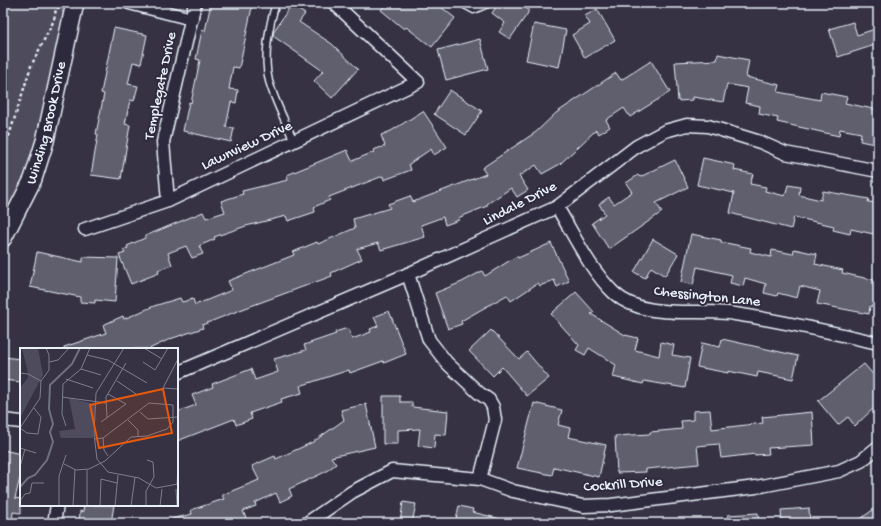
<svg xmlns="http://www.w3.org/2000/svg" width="881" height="526" viewBox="0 0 881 526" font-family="'Gochi Hand',sans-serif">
	<rect width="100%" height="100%" fill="#363244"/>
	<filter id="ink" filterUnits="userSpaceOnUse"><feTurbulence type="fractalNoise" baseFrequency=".025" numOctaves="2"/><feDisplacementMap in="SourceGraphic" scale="8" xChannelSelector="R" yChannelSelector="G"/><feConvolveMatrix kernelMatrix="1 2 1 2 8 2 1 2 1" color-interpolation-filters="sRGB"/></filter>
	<g filter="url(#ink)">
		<path fill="#4d4b5c" stroke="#9a9eaa" d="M3,3h57l5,17 -32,140 -12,31 -18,29z"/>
		<g fill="#605e6e" stroke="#e8f1f8">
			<path d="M211,3h22l19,4 -13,61 -6,-1 -4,22 9,1 -2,13 -5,-1 -5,25 8,1 -3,14 -48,-11 6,-29 2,1 9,-43 -4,-1 6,-29 3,1z"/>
			<path d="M387,3h49l19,15 -23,29 -26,-20 -2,2 -23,-19z"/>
			<path d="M499,3h20l9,6v4l-18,26 -11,-7 6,-9 -13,-10z"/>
			<path d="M291,5l14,9 -6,8 33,22 26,25 -26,29 -18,-17 9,-10 -50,-35 1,-5z"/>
			<path d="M597,9l18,31 -30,18 -13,-23 18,-11 -5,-8z"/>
			<path d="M853,22l4,13 21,-7v16l-40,13 -9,-28z"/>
			<path d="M534,24l32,6 -7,37 -33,-7z"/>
			<path d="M114,28l33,7 -6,29 -8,-2 -5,22 10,2 -4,15 -4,-1 -5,24 5,1 -9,54 -30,-4 7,-40 -2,-1 8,-40 -3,-1z"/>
			<path d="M480,39l8,30 -42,11 -8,-30z"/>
			<path d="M718,54l31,6 -3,17 34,8 -2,7 42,8 1,-8 26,5 -2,6 33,7v13l-4,21 -14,-3 1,-8 -21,-4 -1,7 -62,-14 1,-4 -19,-4 1,-8 -15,-3 3,-15 -21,-4 -4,18 -30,-5v3l-15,1 -3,-39 42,-2z"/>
			<path d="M651,61l19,31 -40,25 -6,-9 -18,12 4,7 -11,7 -3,-4 -36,34 -18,10 -6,-9 -17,11 9,14 -11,7 -6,-9 -24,16v2l-29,12 1,2 -14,5 -2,-8 -22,8 4,12 -44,13 -3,-7 -21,6 5,10 -31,14 1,3 -92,34 -38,15 1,3 -33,11 -21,10h-85v-2l42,-14 -3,-8 20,-9 1,3 30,-13 26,-8 2,4 11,-3 2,6 37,-15 -4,-9 66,-26 -1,-3 24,-10 1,2 37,-16 -2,-9 37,-11 -2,-4 22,-8 3,6 73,-28 -4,-6 54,-36 20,-19 60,-40 5,7z"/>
			<path d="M450,90l32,21 -16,24 -32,-21z"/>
			<path d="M423,111l24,36 -13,8 -3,-6 -22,15 2,6 -27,10 -1,-4 -54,21 1,3 -16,7 1,5 -27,9 -2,-5 -40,10 -32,11 1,2 -16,7 4,8 -11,4 -6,-12 -18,7 4,12 -14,5 1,3 -28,11 -12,-29 6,-2 -2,-3 5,-2 -1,-2 18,-8v-2l58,-24 3,6 19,-6 -4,-11 22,-7 -1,-3 46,-11 -1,-5 60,-25 5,11 22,-9 -1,-2 12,-4 -4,-11 10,-4z"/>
			<path d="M703,158l32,7 -1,5 19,4 -3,10 16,3 -1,4 20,5 3,-11 12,2 -1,8 22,5 2,-9 46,8 -1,3 10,1v32l-27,-6 -1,5 -17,-4 1,-4 -40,-9 -3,12 -61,-16 4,-20 -37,-8z"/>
			<path d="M675,160l13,27 -32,16 6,9 -53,37 -17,-26 13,-9 -6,-10 10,-7 5,7 18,-12 -6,-9 12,-8 2,2z"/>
			<path d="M691,234l30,6v2l30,6 -1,4 21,5 1,-7 21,4 1,-5 23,5 -2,10 28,6 -1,3 36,8v26l-8,-1 -1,8 -52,-10 3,-13 -20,-5 -3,12 -19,-5 -1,3 -13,-3 2,-9 -21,-6 -2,8 -13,-3 2,-8 -35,-8 -4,18 -12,-3z"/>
			<path d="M653,239l25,15 -13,22 -14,-9 -6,11 -11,-6z"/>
			<path d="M551,243l18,38 -12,6 -3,-7 -14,6 -2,-3 -27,18 -4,-6 -46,26 1,3 -14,5 -13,-36 27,-11 20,-11 3,5 32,-20 1,2z"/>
			<path d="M37,252l46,10v-5l35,1 -3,44 -20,-2v3l-15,-1v-5l-50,-10z"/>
			<path d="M576,292l18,20 -3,2 34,21 13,3 -3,12 24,6 2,-14 13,3 -2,10 18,3 -5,30 -41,-7 -1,3 -30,-7 3,-12 -27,-17 -4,7 -9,-5 3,-5 -28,-31z"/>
			<path d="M389,311l17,43 -22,9 -1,-2 -33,12 -1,-3 -49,16 2,7 -21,6 1,3 -32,11 2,6 -16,6 -2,-6 -57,22v-29l19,-7 -4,-10 21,-8 -1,-3 39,-15 4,11 23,-8 -4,-13 32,-9 -2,-5 32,-11 -1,-2 13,-4 4,11 19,-7 -1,-3 8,-3 -4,-9z"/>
			<path d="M491,330l28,29 8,-7 22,26 -22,18 -25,-29 -9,9 -24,-25z"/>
			<path d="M722,339l76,17 -5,23 -35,-7 -1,5 -29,-6v2l-31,-6 5,-24 18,4z"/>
			<path d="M3,357l18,2v23l-18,-2z"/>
			<path d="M864,364l14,16v24l-23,22 -7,-9 -10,8 -20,-24z"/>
			<path d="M383,396h17v6h12v5l36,4 -2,24 -11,-1 -1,14 -16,-2 2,-17 -22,1v14h-15z"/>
			<path d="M534,403l28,7 -4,15 12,3 -2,9 38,8 -7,32 -45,-10 -2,8 -35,-7z"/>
			<path d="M366,404l9,43 -44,10 5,7 -11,8 -36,17 3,7 -12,6 -4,-9 -21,10 1,3 -13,5 5,12h-75l-1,-4 20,-5 -1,-4 33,-11 -2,-4 37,-15 -7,-14 23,-10 1,3 37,-17 31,-22 -3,-10z"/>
			<path d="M710,410l2,19 51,-6 -1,-6 50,-5 2,33 -46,3 1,6 -14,1v-1l-34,4 -2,-14 -22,2 2,18 -53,5v3l-29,1 -2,-37 35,-2v-2l32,-3 -1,-8 12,-1v-9z"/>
			<path d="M3,450l18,4v24h-1l-5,20 6,1v14l-8,-1 -1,11h-9z"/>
			<path d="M403,502l13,2 -4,19h-12z"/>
			<path d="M84,505h30l-3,18h-32l1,-12 3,1z"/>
			<path d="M459,506l14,3 -1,3 29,7v4h-46z"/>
			<path d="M878,506v17h-23z"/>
			<path d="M809,508l1,15h-28l-1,-13z"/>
			<path d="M758,513l1,10h-30l-1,-8z"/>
		</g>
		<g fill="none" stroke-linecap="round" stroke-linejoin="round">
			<defs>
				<g id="lane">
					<path d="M276,3c-7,22 -13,55 -7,78 6,21 16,40 25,60"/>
					<path d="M461,3l13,7 16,-7"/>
				</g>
				<g id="street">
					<path d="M129,3l63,16"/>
					<path d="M168,201l-5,-59 32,-139"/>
					<path d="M557,207c17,28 33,63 57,86 30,28 84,15 121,21 48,7 96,18 143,29"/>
					<path d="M85,229l83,-28 250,-119 -84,-79"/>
					<path d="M408,274l21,66 18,23 32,30 10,7 4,7 2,13 -15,59"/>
					<path d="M177,373l231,-99 149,-67 80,-61 28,-15 22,-6 21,1 52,16 25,11 93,18"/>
					<path d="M3,420l18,2"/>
					<path d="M54,523l3,-18"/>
					<path d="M307,523l45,-31 40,-21 88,8 33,12 70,15 28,-1 145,-18 83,-16 22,-10 17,-14"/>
				</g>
				<g id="secondary">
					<path id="s1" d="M3,238l30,-59 12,-38 30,-138"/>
				</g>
			</defs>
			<use href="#lane" stroke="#e8f1f8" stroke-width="9"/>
			<use href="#street" stroke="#e8f1f8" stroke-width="15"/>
			<use href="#secondary" stroke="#e8f1f8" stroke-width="20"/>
			<path stroke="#e8f1f8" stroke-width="2.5" stroke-dasharray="3 3" stroke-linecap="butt" d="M3,147l5,-8 23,-73 23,-46 2,-11 4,-3"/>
			<use href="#lane" stroke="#2f2a3d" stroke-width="6"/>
			<use href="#street" stroke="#2f2a3d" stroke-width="12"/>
			<use href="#secondary" stroke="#2f2a3d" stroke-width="17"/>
		</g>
	</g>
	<g text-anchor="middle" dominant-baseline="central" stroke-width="4" stroke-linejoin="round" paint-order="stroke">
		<g font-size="15" fill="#e8f1f8" stroke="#2f2a3d">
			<text transform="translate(161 86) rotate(-78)">Templegate Drive</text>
			<text stroke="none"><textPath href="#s1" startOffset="124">Winding Brook Drive</textPath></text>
			<text transform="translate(247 146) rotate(-25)">Lawnview Drive</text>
			<text transform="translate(520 204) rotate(-27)">Lindale Drive</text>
			<text transform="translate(707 297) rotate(6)">Chessington Lane</text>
			<text transform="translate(623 485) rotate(-4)">Cockrill Drive</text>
		</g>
	</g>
	<g transform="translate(20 348)">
		<rect width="158" height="158" fill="#363244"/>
		<path d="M2,0h16l5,27 -23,43v-30l8,-10v-5zM49,50l26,6 -2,34h-32l-2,-7 16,-2z" fill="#4d4b5c"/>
		<path fill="none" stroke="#70717f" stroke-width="2" d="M0,139l8,-9 7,-3 12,-15 6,-18 -3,-10 3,-8 -4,-15 1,-24 22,-21 8,-16"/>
		<path fill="none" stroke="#7d7e8c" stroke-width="1" d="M104,0l-28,45 -2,41 3,25 11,13 31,6 17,10 22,-4M124,0l18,11M67,7l21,5 39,23M158,11l-15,29 15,1M29,14l9,-2 11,-12M123,14l12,8 13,-22M61,21l20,6M0,25l8,1 13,7M46,31l27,9M97,33l19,13M42,49l44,6M120,64l8,7 30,-2M87,70l-1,-21 20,-34M108,72l10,10v6M81,74l25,-18 -18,-10M46,78l-4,-12 1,-30 18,-15 9,-21M0,80l20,-30 1,-17 8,-11v-15l-3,-7M0,80l7,5 11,1 3,-17 -7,-9M83,90l1,12 4,6M0,100l16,5M44,116l12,6 13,-1 16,-8 26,-24 16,-1 20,-7 6,-7v-17l-24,-2 -46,35 -9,1M0,119l5,-18M157,136l1,-19M156,141l1,17M0,153l5,-7 5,-1 2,-10h12M39,158v-30l7,-21M53,158l2,-37M67,158v-36M80,158l1,-27 16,4M95,158l3,-31M111,158l4,-29M126,158v-15l8,-14 -1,-15 -6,-2M140,158l2,-17"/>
		<path fill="#e8590c" fill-opacity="0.15" stroke="#e8590c" stroke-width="2" d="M143,41l9,44 -73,15 -9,-43z"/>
		<rect width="158" height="158" fill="none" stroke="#e8f1f8" stroke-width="2"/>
	</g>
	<rect width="881" height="526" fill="none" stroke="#2f2a3d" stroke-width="16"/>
	<rect x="8" y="8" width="865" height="510" fill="none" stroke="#e8f1f8" stroke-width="1.5" filter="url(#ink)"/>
</svg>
